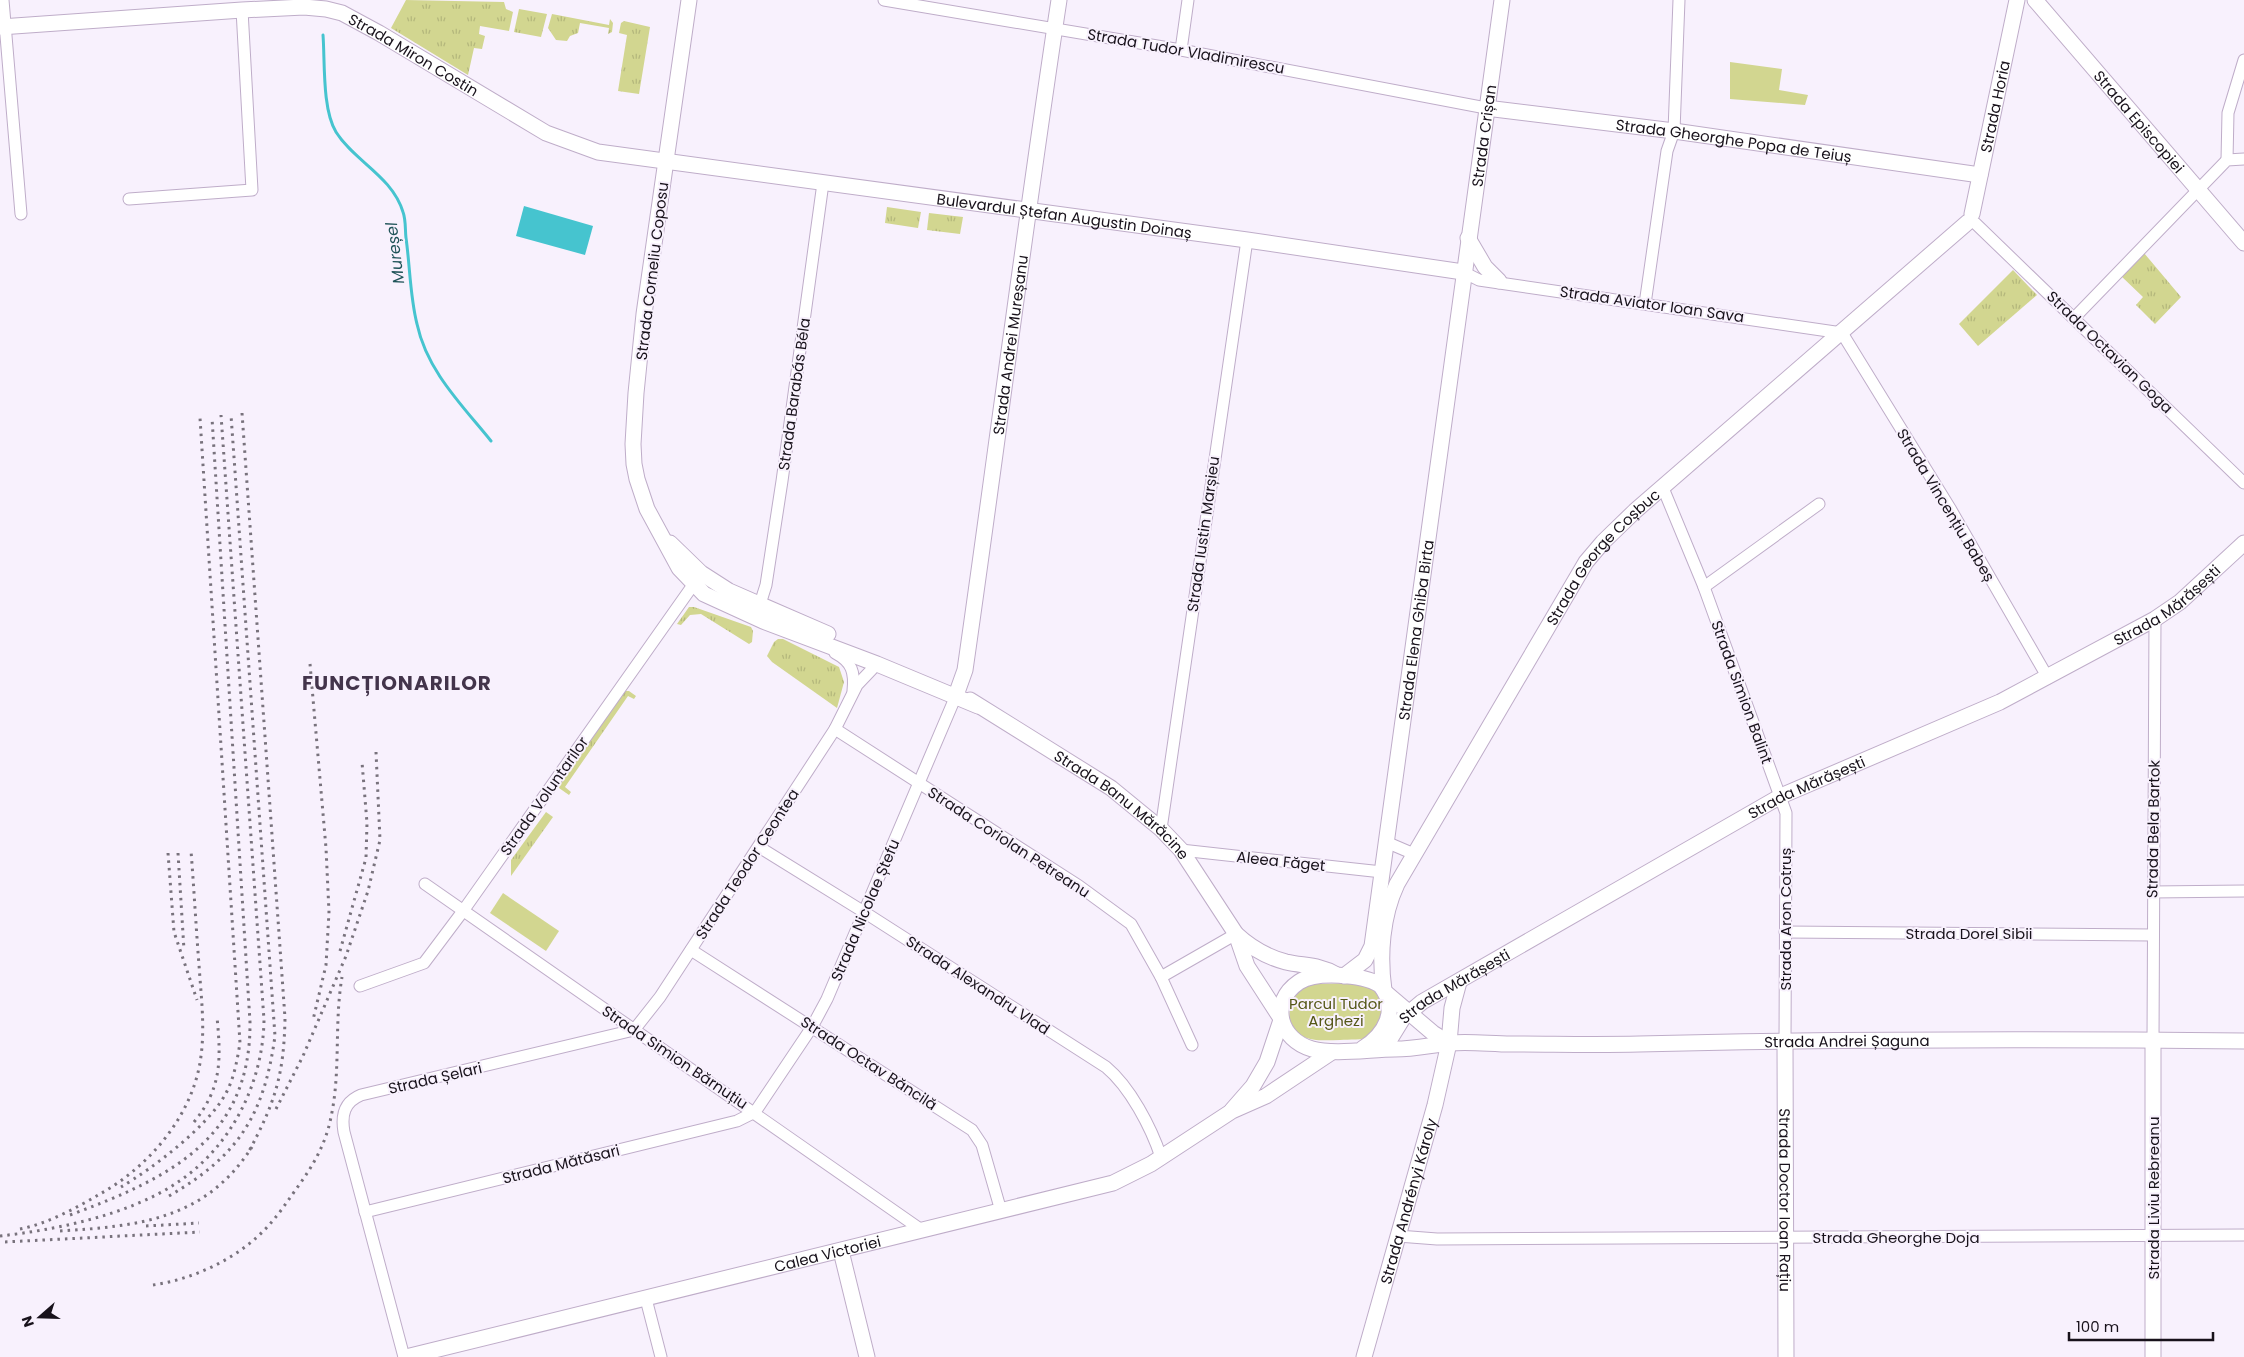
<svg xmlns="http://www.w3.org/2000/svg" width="2244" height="1357" viewBox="0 0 2244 1357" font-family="Poppins,sans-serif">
	<defs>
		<pattern id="grass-tufts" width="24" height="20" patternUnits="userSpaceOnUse" patternTransform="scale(1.25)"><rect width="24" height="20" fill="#d2d690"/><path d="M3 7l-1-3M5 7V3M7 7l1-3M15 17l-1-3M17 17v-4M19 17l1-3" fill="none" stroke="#b4b77c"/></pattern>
	</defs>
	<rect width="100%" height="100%" fill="#f8f1fd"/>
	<g fill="url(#grass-tufts)">
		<path d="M406,0l98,2 2,7 7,3 -4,19 -29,-5 -1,8 6,2 -3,13 -8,-1 -6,27 -77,-47z"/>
		<path d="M519,9l28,5 -6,23 -27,-5z"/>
		<path d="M552,14l57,11 1,-6 3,4 -1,9 -4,2 1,-6 -29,-5 -2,10 -8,3 -3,5 -11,-1 -8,-12z"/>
		<path d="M624,21l26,6 -11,67 -21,-3 9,-56 -8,-2 2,-10z"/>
		<path d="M887,207l34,5 -3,16 -33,-5z"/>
		<path d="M929,213l34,4 -3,17 -33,-4z"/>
		<path d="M2144,253l37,44 -26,27 -19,-19 7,-8 -23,-22z"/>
		<path d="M2013,270l24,25 -59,51 -19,-22z"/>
		<path d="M689,607h5l57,20 2,4 -1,11 -3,2 -48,-30 -11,1 -9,10 -4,-1z"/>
		<path d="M778,639h5l56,28 5,15 -7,26 -65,-46 -5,-6 7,-14z"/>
		<path d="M623,691h6l7,5 -2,3 -6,-3 -63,91 6,5 -2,3 -10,-7v-4z"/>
		<path d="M546,812l7,5 -42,59v-16z"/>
	</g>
	<g fill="#d2d690">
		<path d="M1730,62l52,7 -3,21 29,5 -3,10 -75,-6z"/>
		<path d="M503,893l56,38 -13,20 -56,-38z"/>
		<path d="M1354,983l20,6c9,15 15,35 -4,47 -7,5 -21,3 -30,4 -12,0 -26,2 -38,-4 -21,-11 -12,-35 0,-49l12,-3z"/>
	</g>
	<path fill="#46c4cf" d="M524,206l69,20 -8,29 -69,-19z"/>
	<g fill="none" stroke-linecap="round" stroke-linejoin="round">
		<path stroke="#46c4cf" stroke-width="3" d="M323,35c2,26 -1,74 13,97 18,29 56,44 67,80 3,8 2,18 3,26 4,28 4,59 11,86 10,47 45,81 74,117"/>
		<defs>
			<g id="street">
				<path d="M3,0l18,214"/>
				<path d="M884,0l297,50 305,58"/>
				<path d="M1181,50l7,-50"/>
				<path d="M2227,160l1,-47 16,-53"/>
				<path d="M129,199l123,-9 -10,-180"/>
				<path d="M1975,223l269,260"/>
				<path d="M1463,272l16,8 363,53 109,177 97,168"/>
				<path d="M1645,304l22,-153 7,-20 5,-131"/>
				<path d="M2075,317l152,-157 17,-1"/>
				<path d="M1663,488l41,99 82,226 -1,229"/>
				<path d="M1704,587l115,-83"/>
				<path d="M760,604l6,-19 16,-104 41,-298"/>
				<path d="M835,653c17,9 20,19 18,38"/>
				<path d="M835,729l244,157 52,38 30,53 31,68"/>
				<path d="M1161,829l86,-589"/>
				<path d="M1386,842l28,12"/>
				<path d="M759,847l105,65 242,155c24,20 45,60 55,90"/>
				<path d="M1181,850l201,22"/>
				<path d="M425,884l498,347"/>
				<path d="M2152,892l92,-1"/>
				<path d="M1785,932l367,3"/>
				<path d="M691,950l281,180 10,15 19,66"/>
				<path d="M1161,977l75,-43"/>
				<path d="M360,986l64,-23 39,-52 235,-333"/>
				<path d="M2153,1040l2,-421"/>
				<path d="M365,1212l372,-91 18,-9 57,-85 15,-28 128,-301"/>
				<path d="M1398,1236l39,3 807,-4"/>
				<path d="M646,1299l15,58"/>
				<path d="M404,1357l-60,-225c-3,-17 0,-30 17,-37l273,-65 26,-33 175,-268 22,-44 20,-21"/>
			</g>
			<g id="secondary">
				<path d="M689,0l-45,314 -8,79 -3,51 1,20 3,15 10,30 32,59 25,26 59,27 114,43 101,42"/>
				<path id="s1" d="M2035,0l209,243"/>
				<path id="s2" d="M0,27l242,-17 62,-3 22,2 16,4 37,20 167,100 52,19 649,88 216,32"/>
				<path id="s3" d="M1486,108l188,23 306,44"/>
				<path id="s4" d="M1972,214l45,-214"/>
				<path d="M1468,238l17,29 14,14"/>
				<path d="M670,543l31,30 28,18 99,43"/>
				<path id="s5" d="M955,698l10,-28c32,-223 60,-447 94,-670"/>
				<path id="s6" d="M970,700l141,88 50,41 20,21 55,84c14,13 31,23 50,28 18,4 34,3 49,12"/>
				<path d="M1236,934l11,32 33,51"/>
				<path id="s7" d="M1344,976l21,-16 7,-14 130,-946"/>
				<path id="s8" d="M1384,990c-5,-35 -2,-74 13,-106l189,-322 17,-20 32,-31 333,-289"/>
				<path d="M1386,993l47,40 16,10"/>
				<path d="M2153,1040v317"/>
				<path id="s9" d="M1785,1042l1,315"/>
				<path id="s10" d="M1387,1044l16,-26 19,-16 359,-206 219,-94 155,-83 25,-17 64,-59"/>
				<path id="s11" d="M1362,1049c23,-14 38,-40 18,-64 -18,-11 -64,-14 -81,-3 -31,21 -19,58 13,67 21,6 60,0 83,0 19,0 36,-4 55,-6 20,-2 41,1 61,1 43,0 85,1 128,0 201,-5 403,-5 605,-3"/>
				<path d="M1232,1110l21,-24 14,-24 14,-42"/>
				<path d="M841,1251l26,106"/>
				<path id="s12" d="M406,1357l707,-174 38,-19 81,-53 34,-15 66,-44"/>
				<path id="s13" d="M1364,1357l71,-252 14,-62 3,-35 7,-26"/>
			</g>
		</defs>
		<use href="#street" stroke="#bfadc9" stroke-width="13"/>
		<use href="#secondary" stroke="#bfadc9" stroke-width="17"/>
		<use href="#street" stroke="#fff" stroke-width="11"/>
		<use href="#secondary" stroke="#fff" stroke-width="15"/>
		<g stroke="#78727c" stroke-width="3" stroke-dasharray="2.5 5" stroke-linecap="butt">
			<path d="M242,413l43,605c-1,57 -10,85 -37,135"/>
			<path d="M310,664l16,184 3,64 -3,53 -13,55"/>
			<path d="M168,853l6,79 23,68"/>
			<path d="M178,853l6,97"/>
			<path d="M340,951l26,-93 1,-35 -5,-61"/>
			<path d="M276,1109l27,-53 43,-100 22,-65 12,-51 -4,-88"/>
			<path d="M194,1122c28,-34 27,-63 23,-105"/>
			<path d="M121,1187c31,-18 86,-60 104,-92 9,-16 12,-34 15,-52l-40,-625"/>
			<path d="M169,1196c69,-40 95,-80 106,-160l-44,-621"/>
			<path d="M70,1215c97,-36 181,-75 180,-193l-38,-604"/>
			<path d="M146,1226l53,-3"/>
			<path d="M20,1229c27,-5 56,-21 80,-35 50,-28 94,-80 101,-138 4,-30 0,-61 -2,-91 -3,-38 -5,-76 -8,-114"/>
			<path d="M60,1231c79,-5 145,-11 192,-84"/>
			<path d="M0,1236c55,-6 128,-21 175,-52 55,-35 88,-100 89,-164l-43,-605"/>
			<path d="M5,1242l195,-10"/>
			<path d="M153,1285c42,-6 88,-28 116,-60 11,-12 20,-26 30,-40 15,-21 27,-42 32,-68 10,-46 3,-93 11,-140"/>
		</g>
	</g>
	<g text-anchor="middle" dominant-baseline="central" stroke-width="4" stroke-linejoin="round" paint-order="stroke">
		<g font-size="15" fill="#18121b" stroke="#f8f1fd">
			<text transform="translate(1186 51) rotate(10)">Strada Tudor Vladimirescu</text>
			<text stroke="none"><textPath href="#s2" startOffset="426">Strada Miron Costin</textPath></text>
			<text stroke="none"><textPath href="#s4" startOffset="110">Strada Horia</textPath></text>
			<text stroke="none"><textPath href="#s1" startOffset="160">Strada Episcopiei</textPath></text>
			<text stroke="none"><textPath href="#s7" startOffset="860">Strada Crișan</textPath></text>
			<text stroke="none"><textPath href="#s3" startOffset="250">Strada Gheorghe Popa de Teiuș</textPath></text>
			<text stroke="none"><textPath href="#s2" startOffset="1106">Bulevardul Ștefan Augustin Doinaș</textPath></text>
			<text transform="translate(652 271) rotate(-83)">Strada Corneliu Coposu</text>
			<text transform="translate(1652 304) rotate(8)">Strada Aviator Ioan Sava</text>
			<text stroke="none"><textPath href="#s5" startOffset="358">Strada Andrei Mureșanu</textPath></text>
			<text transform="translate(2110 352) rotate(44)">Strada Octavian Goga</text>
			<text transform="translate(794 394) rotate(-82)">Strada Barabás Béla</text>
			<text transform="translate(1946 505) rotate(59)">Strada Vincențiu Babeș</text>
			<text transform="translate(1203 534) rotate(-82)">Strada Iustin Marșieu</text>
			<text stroke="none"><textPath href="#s8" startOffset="496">Strada George Coșbuc</textPath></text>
			<text stroke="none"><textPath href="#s10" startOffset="901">Strada Mărășești</textPath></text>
			<text stroke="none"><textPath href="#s7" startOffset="361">Strada Elena Ghiba Birta</textPath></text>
			<text transform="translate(1742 692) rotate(70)">Strada Simion Balint</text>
			<text stroke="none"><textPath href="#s10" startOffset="496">Strada Mărășești</textPath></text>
			<text transform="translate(544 796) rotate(-55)">Strada Voluntarilor</text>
			<text stroke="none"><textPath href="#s6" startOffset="185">Strada Banu Mărăcine</textPath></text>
			<text transform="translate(2153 829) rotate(-89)">Strada Bela Bartok</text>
			<text transform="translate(1009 842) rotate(33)">Strada Coriolan Petreanu</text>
			<text transform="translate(1281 861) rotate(6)">Aleea Făget</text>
			<text transform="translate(747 864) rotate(-57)">Strada Teodor Ceontea</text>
			<text transform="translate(865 910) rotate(-67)">Strada Nicolae Ștefu</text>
			<text transform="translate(1785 919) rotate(-90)">Strada Aron Cotruș</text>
			<text x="1969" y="933">Strada Dorel Sibii</text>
			<text transform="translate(978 985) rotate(33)">Strada Alexandru Vlad</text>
			<text stroke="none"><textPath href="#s10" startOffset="91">Strada Mărășești</textPath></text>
			<text stroke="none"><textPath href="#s11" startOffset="784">Strada Andrei Șaguna</textPath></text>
			<text transform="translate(675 1057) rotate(34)">Strada Simion Bărnuțiu</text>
			<text transform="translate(869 1063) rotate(33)">Strada Octav Băncilă</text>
			<text transform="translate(435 1078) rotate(-13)">Strada Șelari</text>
			<text transform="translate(561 1164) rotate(-14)">Strada Mătăsari</text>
			<text transform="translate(2153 1198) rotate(-90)">Strada Liviu Rebreanu</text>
			<text stroke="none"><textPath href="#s9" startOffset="158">Strada Doctor Ioan Rațiu</textPath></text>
			<text stroke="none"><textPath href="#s13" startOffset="162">Strada Andrényi Károly</textPath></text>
			<text x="1896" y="1237">Strada Gheorghe Doja</text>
			<text stroke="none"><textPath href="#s12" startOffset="434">Calea Victoriei</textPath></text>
		</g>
		<g font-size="15" fill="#555718" stroke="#f8f1fd">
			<text x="1336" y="1003">Parcul Tudor<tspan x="1336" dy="17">Arghezi</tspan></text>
		</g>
		<g font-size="16" font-style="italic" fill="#1f5358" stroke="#f8f1fd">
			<text transform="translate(395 253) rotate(-97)">Mureșel</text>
		</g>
		<g font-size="20" font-weight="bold" letter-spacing="1" fill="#43344b" stroke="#f8f1fd">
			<text x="397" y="683">FUNCȚIONARILOR</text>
		</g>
	</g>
	<g transform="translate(40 1317) rotate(250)" stroke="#f8f1fd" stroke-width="4" paint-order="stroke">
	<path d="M0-4L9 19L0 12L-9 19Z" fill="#18121b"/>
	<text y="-8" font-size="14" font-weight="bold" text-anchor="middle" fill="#18121b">N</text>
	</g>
	<path d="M2069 1332v8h144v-8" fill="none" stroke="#18121b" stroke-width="2.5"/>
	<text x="2076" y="1332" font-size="15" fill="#18121b" stroke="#f8f1fd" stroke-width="4" paint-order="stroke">100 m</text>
</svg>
